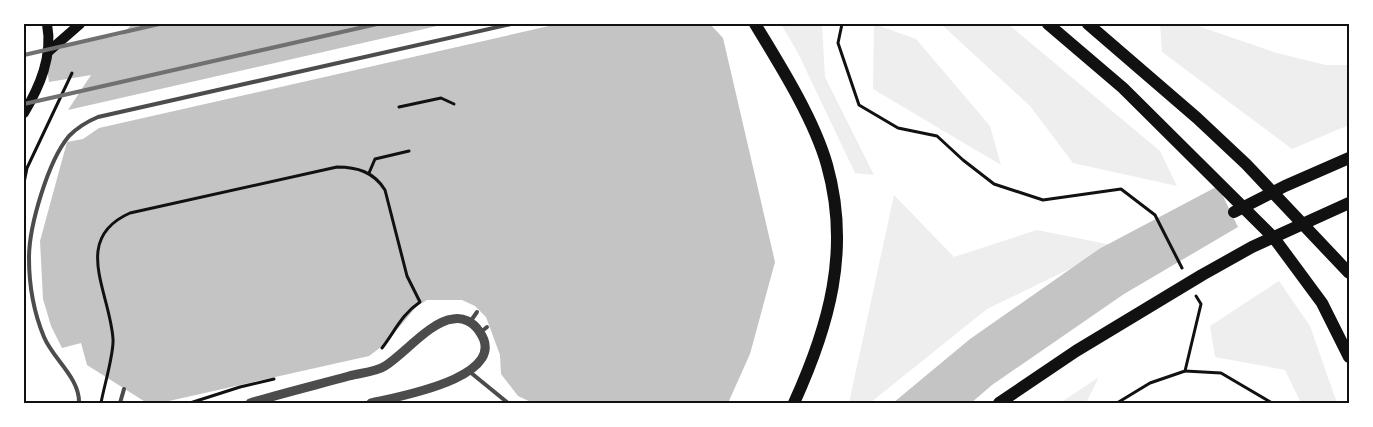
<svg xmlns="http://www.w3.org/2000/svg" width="1373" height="427" viewBox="0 0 1373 427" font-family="'Source Serif 4',serif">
	<rect width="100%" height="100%" fill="#fff"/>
	<g fill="#eee">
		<path d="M781,24h41l3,53 49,98 -19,-2 -58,-122z"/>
		<path d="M874,24l42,15 74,87 11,39 -128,-76z"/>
		<path d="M941,24h67l152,127 17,35 -104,-23 -43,-57z"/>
		<path d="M1160,24h32l85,29 49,12h23v60l-57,24 -130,-97z"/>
		<path d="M894,195l60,62 83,-27 80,16 -130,63 -117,94h-21z"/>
		<path d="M1279,281l31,45 27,77h-36l-16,-33 -70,-13 -5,-31z"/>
		<path d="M1099,377l-13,26h-26z"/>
	</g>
	<g fill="#c4c4c4">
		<path d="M132,24h314l-378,86 23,-35 -42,7 -5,-32 78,-15z"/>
		<path d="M558,24h152l13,14 52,224 -25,92 -22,49h-195l-15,-7 -17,-22 -1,-19 -14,-38 -11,-11 -13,-6h-35l-10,6 -32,38 -16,12 -209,47h-13l-60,-38 -6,-22 -19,5 -11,-22 -8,-27 -3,-58 27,-99 16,-3 16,-11z"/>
		<path d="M1218,186l20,41 -114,67 -132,91 -21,18h-78l77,-64 129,-90z"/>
	</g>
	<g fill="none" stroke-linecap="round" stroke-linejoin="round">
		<g stroke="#111" stroke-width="3">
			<path d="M842,24l-4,19 21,62 39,23 39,8 26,24 31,24 49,16 78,-11 34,26 27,53"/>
			<path d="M399,107l42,-9 13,6"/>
			<path d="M369,173l6,-14 34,-8"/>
			<path d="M24,183l3,-15 45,-95"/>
			<path d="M1185,371l36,2 51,30"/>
			<path d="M101,403c3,-17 13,-49 12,-64 -3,-47 -42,-100 17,-126l207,-46c20,0 37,5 48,23l22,86 13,26c-18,12 -25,29 -38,46"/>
			<path d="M190,403l50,-16 34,-8"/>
			<path d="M1117,403l33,-20 35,-12 16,-67 -5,-8"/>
		</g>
		<g stroke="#4c4c4c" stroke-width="4">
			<path d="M470,322l7,-10"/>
			<path d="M481,332l6,-5"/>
			<path d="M470,372l38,31"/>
			<path d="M79,403c1,-25 -26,-44 -35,-66 -10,-24 -15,-53 -15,-79 0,-32 19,-97 40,-122 9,-9 17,-14 29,-19l413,-93"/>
			<path d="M120,403l4,-14"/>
		</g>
		<path stroke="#4c4c4c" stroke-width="9" d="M250,403c33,-10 66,-18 99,-27 11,-3 27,-4 36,-10 19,-12 46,-45 68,-47 10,-2 20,3 26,12 34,46 -82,66 -108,72"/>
		<g stroke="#111" stroke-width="10">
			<path d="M48,52l32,-28"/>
			<path d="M24,113c16,-27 29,-57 23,-89"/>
		</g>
		<g stroke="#111" stroke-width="12">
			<path d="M755,24c25,41 59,95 72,141 24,85 2,161 -33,238"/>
			<path d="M1048,24l75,64 151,150 48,65 27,54"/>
			<path d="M1088,24l109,94 49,46 103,109"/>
			<path d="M1234,212l51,-26 64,-28"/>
			<path d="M999,403l77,-52 126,-76 50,-28 97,-44"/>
		</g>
		<g stroke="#707070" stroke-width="4">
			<path d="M24,55l135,-31"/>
			<path d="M24,104l353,-80"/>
		</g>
	</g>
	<rect width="1373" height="427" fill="none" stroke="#ffffff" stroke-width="50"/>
	<rect x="25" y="25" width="1323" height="377" fill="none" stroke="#111" stroke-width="2"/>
</svg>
